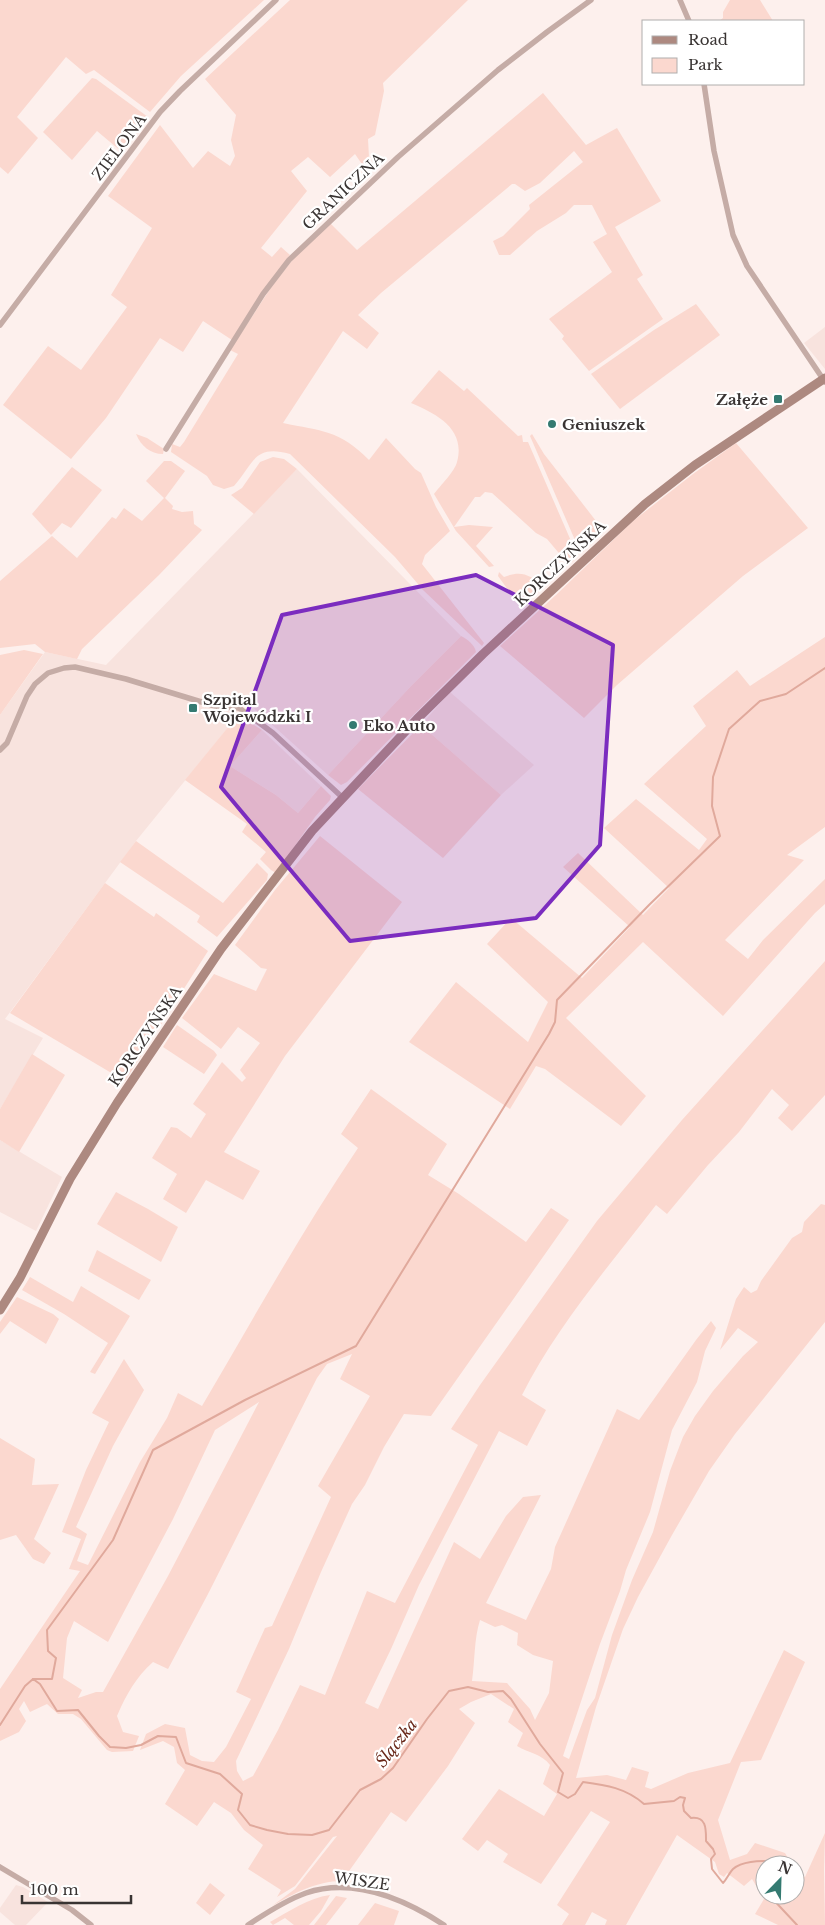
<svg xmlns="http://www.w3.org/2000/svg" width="825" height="1925" viewBox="0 0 825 1925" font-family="'Libre Baskerville',serif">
	<rect width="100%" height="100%" fill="#fdf0ed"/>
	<g fill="#f8e3de">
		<path d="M825,327v42l-21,-26z"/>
		<path d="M297,469l164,167 -49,49 -84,90 -80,-72 -112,138 -131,178 38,19 -43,71v-394l45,-63 61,13z"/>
		<path d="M450,692l84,73 -33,30 -80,-70z"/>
		<path d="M262,730l59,56 -23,27 -22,-18 -46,-29z"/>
		<path d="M0,1140l62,37 -26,54 -36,-19z"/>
		<path d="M16,1885l7,2 25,15 -22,23h-11l-15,-13v-4z"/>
	</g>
	<g fill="#fbd8cf" fill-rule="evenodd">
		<path d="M0,0h264l-83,76 -31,36 -56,-42 -8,4 -20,-17 -49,60 21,21 -30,36 -8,-7z"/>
		<path d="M290,0h178l-85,83 1,8 -9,44 -7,4 2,37 -15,-22 -25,23 -22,-20 -17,14 16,20 -46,57 11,9 9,-10 9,8 -23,31 -35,54 -29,-19 -20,31 -23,-14 -54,80 -35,41 -68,-54 45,-59 33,24 46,-63 -16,-12 41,-67 -44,-32 52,-71 33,43 15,-17 22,15 5,-10 -4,-16 5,-25 -31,-36z"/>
		<path d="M730,0h30l13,21h-54l4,-3v-6z"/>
		<path d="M92,78l4,1 52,38 -26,35 -25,-21 -25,29 -29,-28z"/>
		<path d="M543,93l43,52 31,-17 44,73 -46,26 28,48 -6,4 26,40 -74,52 -27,-32 2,-3 -15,-17 63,-47 -19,-30 14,-8 -15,-29h-18l-8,8 -29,18 -27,24h-11l-6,-14 10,-5 27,-27 -1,-4 54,-43 -9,-11 -34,32 -15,8 -10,-7h-3l-131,109 -23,22 21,18 -12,16 -24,-18 -60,92c38,8 57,7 86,37l17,-22 29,31 6,4 15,34 14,24 -25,24 -3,9 62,79 -2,3 -59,-56 -28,-33 -105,-103c-36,-10 -36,9 -56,32l-10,3 -11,-4 -6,-9 -36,-24 1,-8 8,3 4,-5 54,-88 -8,-4 42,-64 22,-28 36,-35 27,27z"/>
		<path d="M696,304l24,31 -100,74 -29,-35 63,-44z"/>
		<path d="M439,370l25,21 3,-3 51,48 4,-1 1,7h5l50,115 -9,8 -22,-26 -11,-6 -44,-40 -7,-1 -5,5h-5l-21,30 15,-2 24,2 -17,19 18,20 -5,1 -33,-36 -22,-37c6,-8 21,-23 23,-32 9,-33 -20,-48 -46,-59z"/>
		<path d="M136,434l11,4 17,11 -1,5c-13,0 -22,-8 -27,-20z"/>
		<path d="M532,434l12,20 59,76 2,-2 1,2 -25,24 -51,-118z"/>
		<path d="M736,443l72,85 -65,48 -126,109 -33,33 -84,-72 56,-51 77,-74 60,-47z"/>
		<path d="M273,457l11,2 13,10 -43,45 -23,-19 11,-7 18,-26z"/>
		<path d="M164,461h7l14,10 -20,27 8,8 -1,3 10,3 11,-1 1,13 8,6 -43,45 -77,74 -5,10 -32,-7 -10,-8 -35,4v-67l52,-45 25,22 35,-41 4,2 8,-11 18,13 22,-23 -18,-17z"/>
		<path d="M72,467l30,23 -31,38 -9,-5 -11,12 -19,-21z"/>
		<path d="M499,572l5,5c18,-7 25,-2 40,9l-22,23 -24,-33z"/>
		<path d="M461,636c6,3 14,9 15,16l-129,130 -6,3 -13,-10 84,-90z"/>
		<path d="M825,637v190l-38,28 17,5 -79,80 23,19 15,-19 62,-61v25l-10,9 -92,103 -80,-74 -77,76 80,78 -25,30 -76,-57 -9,-3 -26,43 -101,-67 47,-60 72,60 20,-40 -61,-58 24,-26 71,60 48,-51 -67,-60 15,-14 65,62 26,-27 -65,-60 32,-29 63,51 8,-11 -63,-55 62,-58 -13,-20 44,-36 13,16z"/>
		<path d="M24,650l19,4 -43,61v-60z"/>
		<path d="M238,715l24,15 -32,36 46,29 22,18 23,-27 10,10 -1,4 -15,17 -39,56 -5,-3 -11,-11 6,-7 -24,-20 5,-8 -62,-44z"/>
		<path d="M421,725l80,70 -58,63 -85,-69z"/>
		<path d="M320,836l82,66 -117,154 -61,96 36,19 -17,29 -37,-20 -20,33 -23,-14 14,-25 -25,-16 19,-31 6,1 14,10 15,-24 -13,-10 29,-42 20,20 4,-4 -6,-8 20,-27 -22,-16 -17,22 -39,-31 32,-44 42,17 11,-22 -6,-1 -26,-23 40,-55z"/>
		<path d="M136,841l87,62 34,-40 11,11 -1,6 -50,57 -20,-15 3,-6 -80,-54z"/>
		<path d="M105,883l49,34 2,-4 52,38 -83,130 -115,-68z"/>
		<path d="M825,961v134l-33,36 -14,-13 11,-13 -17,-16 -33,43 -31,33 -41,49 -11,-9c-47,61 -99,121 -134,190l24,15 -19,36 -28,-15 -80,154 -28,64 -26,54 13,6 76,-167 26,17 26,-43 17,-19 18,-2 -55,108 40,17 25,-51 4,-22 62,-138 22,11 57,-80 15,-19 5,7 -11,23 -8,31 -25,48 -22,82 -24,58 -6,21 -20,53 -37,112 6,3 18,-49 8,-12 17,-63 20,-55 21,-48 17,-61 13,-34 12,-21 18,-25 30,-35 15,-14 -20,-14 -18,22 16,-51 8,-12 7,6 6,-3 4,-9 31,-43 10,-6 2,-10 17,-18 4,1v117l-90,112 -26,37 -37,64 -34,62 -15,32 -27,78 -20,71 31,-3 19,5 6,-13 17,5 -4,15 6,2 37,-16 42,-10 54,-113 21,12 -44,98 -20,2 -23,58 12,40 17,-6 8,-11 30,10 7,12h-27v30h30v-25l10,7 20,-44 -1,38 1,54h-47l-23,-11 9,-15 -12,-20 -8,7 -17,-13 -3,4 -5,-3 -4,-12 -38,-27 -51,90h-21l2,-5 -15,-8 -7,13h-23l7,-11 -12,-9 53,-83 -19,-11 -50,73 -38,-22 5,-8 -21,-14 -9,11 -16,-12 37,-50 45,27 13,-22 -14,-10 7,-19c-8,-11 -21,-12 -33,-19l6,-13 -15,-11 6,-13 -23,-15 -20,8 -12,7 16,14 -27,43 -42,56 -15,-10 -49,69c-26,0 -49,13 -70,25l23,-17 42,-53 -4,1 -38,49 -18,11 4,-7 -33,-21 15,-24 -19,-15 -13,-17 -17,-11 -17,24 -32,-22 20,-34 -8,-7 -3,-16 -11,-6 -23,9 6,-16 19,-10 20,4 5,27 12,6 12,1 12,-15 25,-48 -15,-7 29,-64 7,-2 59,-129 -13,-11 52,-90 -30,-17 12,-25 -25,10 -10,14 -109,216 -40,75 -15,-7c-17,15 -27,33 -36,54l6,16 16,4 -6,15 -21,1 -5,-2 -26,-31 -8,-5h-15l-11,-10 -17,8 -6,-11 -5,8 7,12 -7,11 -19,9v-52l80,-118 -11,-2 12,-30 -19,-7 24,-62 23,-48 -17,-9 32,-54 20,31 -31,56 -37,81 11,7 -10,27 11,4 52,-103 27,-44 11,-25 24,13c51,-87 100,-175 156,-258l-17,-14 30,-45 76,55 -19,31 31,19 67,48 25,-34 18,12 -138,196 -27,-2 -20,33 -19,38 -13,19 -31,68 -32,77 -53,112 1,10 6,10 10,-5 25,-46 22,-45 25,10 42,-104 28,12 83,-158 -27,-16 29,-44 117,-164 85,-101zM259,1402l-91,174 -65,116h-7l-18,6 4,-8 -19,-12 4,-40 7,-17 34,21 65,-123 42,-89zM480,1620l15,7 7,-2 16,8 -1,12 16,10 20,6 -4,32 -14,27 -5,-11 -23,-26 -35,-2c3,-21 2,-42 8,-61z"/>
		<path d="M177,1025l37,26 3,4 -13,19 -41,-27z"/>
		<path d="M32,1054l33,21 -46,77 -19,-12v-31z"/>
		<path d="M116,1192l32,17 30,18 -17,35 -64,-38z"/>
		<path d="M97,1250l54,30 -12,20 -51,-29z"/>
		<path d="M30,1277l43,25 8,-16 49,30 -35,58 -5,-2 18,-29 -44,-29 -42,-24z"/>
		<path d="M17,1297l36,17 6,5 -13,25 -36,-23 -10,13v-12z"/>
		<path d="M0,1438l35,21 -3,26 27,-1 -25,55 17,14 -7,11 -11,-5 -17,-24 -16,5z"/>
		<path d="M210,1883l15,12 -15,20 -14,-12z"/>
		<path d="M330,1895l-9,16 -12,14h-15l-9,-7 -12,7 -3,-3c20,-11 38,-24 60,-27z"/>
		<path d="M336,1896l11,2 -21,27h-12z"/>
		<path d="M375,1903l24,8 -5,14h-36z"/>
	</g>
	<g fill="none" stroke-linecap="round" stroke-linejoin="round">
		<g stroke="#e0a99c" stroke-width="2">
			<path d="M33,1679h19l4,-21 -8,-7 -1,-21 66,-90 40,-90 92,-50 111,-54 193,-312 6,-12 2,-22 92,-95 71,-69 -8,-30 1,-29 16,-48 31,-28 26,-7 39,-26"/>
			<path d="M0,1725l25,-39 8,-7 7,5 17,27 21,-1 21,26 11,11 16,1 15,-3 17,-9 18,1 10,26 34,11 22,20 -4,16 12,15 17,5 21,4 24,1 17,-5 31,-40 21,-11 12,-11 34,-49 22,-28 19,-4 20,5 15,-1 8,8 29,45 23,29 -5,19 10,6 7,-4 8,-12c23,3 43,6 61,22l30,-3 6,-4 5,1 -2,7 1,6 7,7c16,-2 15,12 15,23l7,8 2,5 -4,5 1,10 11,14c4,-4 6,-10 10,-14 9,-8 26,-8 37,-8l1,4"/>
			<path d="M765,1883l-2,4 2,2"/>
			<path d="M769,1895l28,30"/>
		</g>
		<g stroke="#c5aca6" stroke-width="5.5">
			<path d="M680,0l9,21"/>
			<path d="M704,84l10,67 19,84 14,31 78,116"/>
			<path d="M0,325l160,-213 20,-21 96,-91"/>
			<path d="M166,449l97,-155 26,-34 109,-103 100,-87 49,-38 44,-32"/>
			<path d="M0,750l7,-7 20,-47 8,-12 13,-11 16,-5 11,-1 51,12 92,28 21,1 34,25 70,65"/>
			<path d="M0,1867l72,43 19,15"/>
			<path d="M248,1925c18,-12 38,-25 58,-32 48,-16 98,6 138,32"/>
		</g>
		<path stroke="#ad8980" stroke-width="9" d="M0,1310l20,-32 50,-99 47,-76 104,-154 91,-118 105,-112 66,-65 162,-150 50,-39 130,-87"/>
	</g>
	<path fill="#7b2cbf" fill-opacity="0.2" stroke="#7b2cbf" stroke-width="4" stroke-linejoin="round" d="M476,575l137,70 -13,200 -64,73 -186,23 -129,-154 61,-172z"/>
	<g fill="#347a71" stroke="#fff" stroke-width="2">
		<rect x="773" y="394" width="10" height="10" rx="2.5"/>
		<circle cx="552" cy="424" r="5"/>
		<rect x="188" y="703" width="10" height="10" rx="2.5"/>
		<circle cx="353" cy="725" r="5"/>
	</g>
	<g text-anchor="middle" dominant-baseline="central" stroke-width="4.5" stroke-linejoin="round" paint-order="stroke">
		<g font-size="15" fill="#393433" stroke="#fff">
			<text transform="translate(119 147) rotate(-53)">ZIELONA</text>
			<text transform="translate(343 191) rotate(-43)">GRANICZNA</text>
			<text transform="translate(560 563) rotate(-43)">KORCZYŃSKA</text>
			<text transform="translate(145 1036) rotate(-56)">KORCZYŃSKA</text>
			<text transform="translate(362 1881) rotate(8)">WISZE</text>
		</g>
		<g font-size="15" font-weight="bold" fill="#393433" stroke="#fff" text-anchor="start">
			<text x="768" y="399" text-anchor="end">Załęże</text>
			<text x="562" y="424">Geniuszek</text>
			<text x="203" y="699">Szpital<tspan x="203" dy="17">Wojewódzki I</tspan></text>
			<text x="363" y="725">Eko Auto</text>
		</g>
		<g font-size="16" font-style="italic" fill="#682718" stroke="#fff">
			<text transform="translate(396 1743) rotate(-52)">Ślączka</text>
		</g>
	</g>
	<rect x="642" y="20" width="162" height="65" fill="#ffffff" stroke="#b0aead"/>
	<rect x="652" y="36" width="25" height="8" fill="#ad8980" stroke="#b0aead"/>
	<text x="688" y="45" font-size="15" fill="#393433">Road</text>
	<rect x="652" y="58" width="25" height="15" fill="#fbd8cf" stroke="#b0aead"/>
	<text x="688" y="70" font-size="15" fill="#393433">Park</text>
	<g transform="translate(780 1880) rotate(23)"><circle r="24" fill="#ffffff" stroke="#b0aead"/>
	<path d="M0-4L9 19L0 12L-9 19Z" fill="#347a71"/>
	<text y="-8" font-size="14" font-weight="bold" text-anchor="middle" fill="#393433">N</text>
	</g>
	<path d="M22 1895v8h109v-8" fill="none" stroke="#393433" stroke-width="2.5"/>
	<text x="30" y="1895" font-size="15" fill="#393433" stroke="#ffffff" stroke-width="4" paint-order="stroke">100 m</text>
</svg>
